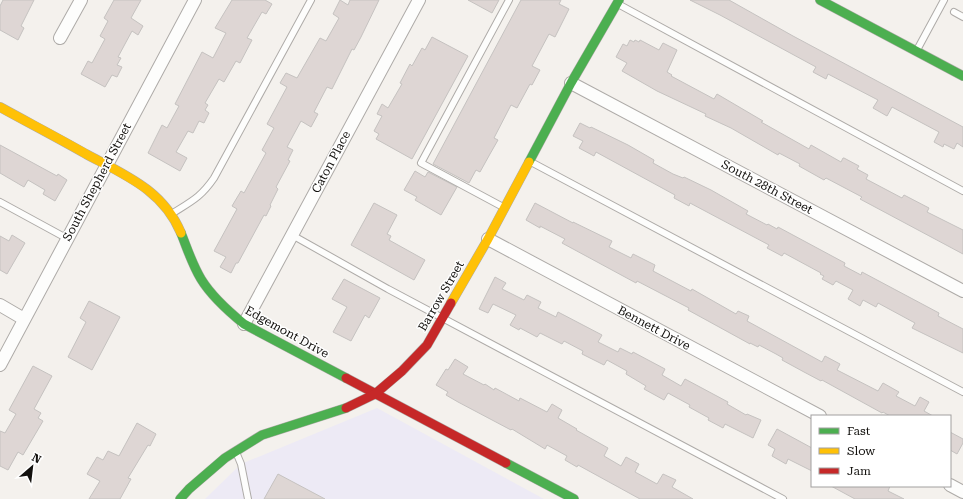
<svg xmlns="http://www.w3.org/2000/svg" width="963" height="499" viewBox="0 0 963 499" font-family="'Roboto Serif',serif">
	<rect width="100%" height="100%" fill="#f4f1ed"/>
	<path fill="#edeaf5" d="M377,408l167,91h-339l36,-35z"/>
	<g fill="#ded6d4" stroke="#c5c2c0">
		<path d="M3,0h31l-13,26 3,2 -6,12 -18,-10v-24z"/>
		<path d="M114,0h27l-10,18 12,8 -5,9 -6,-4 -14,26 3,1 -4,7 5,2 -5,10 -5,-2 -7,12 -24,-13 7,-13 4,2 13,-24 -5,-3 8,-15 -4,-3z"/>
		<path d="M232,0h33l7,4 -6,10 -4,-2 -15,26 5,2 -12,23 -4,-2 -12,21 -5,-3 -14,24 3,2 -3,5 4,3 -5,10 -5,-2 -6,12 -5,-2 -12,21 11,6 -7,13 -32,-18 14,-28 5,3 12,-22 -4,-2 27,-52 11,6 13,-25 -11,-5z"/>
		<path d="M340,0l8,5 2,-5h29l-18,37 -7,13 -2,-1 -20,40 -5,-2 -13,25 4,2 -7,13 -10,-6 -14,26 6,3 -5,10 2,1 -14,26 2,2 -8,16 1,1 -5,10 -2,-1 -26,48h-2l-5,10 -11,-6 6,-10 -12,-6 23,-42 -5,-3 9,-15 3,2 22,-40 -4,-3 12,-22 -7,-4 20,-37 -7,-4 6,-10 11,5 23,-40 6,3 13,-23 -6,-4z"/>
		<path d="M468,0h31l-7,13z"/>
		<path d="M521,0h40l-2,4 10,5 -14,28 -6,-3 -17,32 8,4 -8,15 -2,-1 -13,24 -6,-3 -17,33 4,2 -8,14 -10,18 -4,-2 -7,13 -36,-19z"/>
		<path d="M690,0h39l64,36 170,91v20l-6,-4 -3,6 -10,-5 -1,3 -9,-5 5,-10 -47,-25 -5,9 -14,-8 5,-8 -50,-26 -2,5 -13,-7 3,-5 -96,-52z"/>
		<path d="M432,37l36,19 -56,103 -36,-20 3,-5 -5,-3 8,-15 -5,-2 5,-10 6,4 14,-24 -2,-1 10,-19 2,2 10,-18 3,2z"/>
		<path d="M630,40l4,2 1,-2 4,2 1,-2 19,10 4,-7 14,7 -10,22 5,3 -1,1 43,23 3,-5 46,27 -2,1 48,27 2,-4 30,17 2,-4h1l15,8 -2,3 11,6 -2,4 36,19 2,-3 25,13 -2,4 36,18v24l-103,-55 2,-2 -36,-19 -2,2 -25,-14 1,-2 -21,-11 -1,2 -47,-27 -26,-12 1,-2 -49,-23 -35,-20 5,-8 -11,-6 7,-13 4,2z"/>
		<path d="M580,123l10,5 1,-1 37,18 26,15 -1,3 20,11 10,4 1,-1 27,13 37,21 -2,3 21,11 1,-1 9,5 1,-2 67,36 -1,3 17,9 1,-3 77,41 -1,3 25,13v24l-51,-25 3,-5 -37,-20 -2,4 -13,-7 -3,6 -12,-7 5,-9 -17,-9 -3,4 -11,-6 2,-3 -4,-2 1,-1 -37,-20 -2,3 -15,-8 2,-3 -79,-42 -1,3 -15,-8 1,-3 -79,-43 -2,4 -15,-8 4,-7 -10,-5z"/>
		<path d="M0,145l57,31 1,-2 9,6 -12,21 -12,-7 2,-4 -17,-10 -4,7 -24,-14z"/>
		<path d="M415,171l10,6 3,-5 29,15 -16,28 -26,-15 2,-3 -13,-7z"/>
		<path d="M374,203l23,12 -10,19 4,2 -2,4 36,20 -11,20 -63,-35z"/>
		<path d="M535,203l38,20v-1l39,19 -3,6 22,11 2,-4 22,11 -2,6 38,20 1,-2 44,25 2,-3 11,5 -2,5 75,41 3,-6 15,8 -3,6 41,21 5,-8 16,9 -3,4 19,10 5,-9 9,5 -5,9 9,5h-43l-7,-4 -1,1 -60,-33 -1,1 -17,-9 -22,-12 1,-2 -7,-4 -17,-9 -1,2 -8,-4v1l-62,-34 1,-2 -52,-27 -1,2 -74,-40 3,-4 -25,-13v2l-14,-8z"/>
		<path d="M12,235l13,8 -18,31 -7,-4v-34l9,5z"/>
		<path d="M495,277l11,6 -4,6 22,11 3,-5 14,7 -3,6 18,9 2,-5 44,23 -4,7 20,10 2,-4 12,6 1,-2 32,17 -3,6 19,11 4,-7 43,23 -1,2 19,11 1,-1 14,6 -8,18 -28,-14 -2,4 -15,-8 1,-2 -20,-11 1,-2 -22,-12 -4,7 -20,-11 2,-3 -20,-12 1,-3 -20,-11 -3,5 -22,-11 1,-3 -19,-10 -2,3 -22,-11 -3,4 -17,-9 -1,2 -9,-5 6,-10 -23,-11 -5,9 -9,-4z"/>
		<path d="M344,279l36,19 -11,20 -4,-3 -14,26 -18,-9 14,-25 -15,-8z"/>
		<path d="M89,301l31,16 -28,53 -24,-13 18,-35 -6,-4z"/>
		<path d="M455,359l13,8 -5,7 21,11 1,-1 9,6 1,-2 24,13 1,-3 27,14 5,-8 10,6 -4,8 19,11 -1,1 32,18 -4,8 17,10 5,-9 13,7 -4,8 22,12 6,-10 13,6 -4,7 21,12h-53l-62,-34 -1,2 -12,-7 2,-4 -20,-11 -2,4 -33,-20 -1,1 -53,-28 -12,-7 2,-3 -12,-7 10,-16 2,1z"/>
		<path d="M33,366l19,10 -18,33 7,4 -3,5 5,3 -20,34 -5,-3 -10,18 -8,-4v-35l5,2 11,-19 -7,-4z"/>
		<path d="M137,423l19,11 -6,12 -2,-1 -20,33 3,1 -11,20h-31l11,-18 -13,-7 10,-17 6,3 5,-9 11,5z"/>
		<path d="M777,429l35,19v23l-24,-12 -2,5 -14,-8 3,-7 -7,-4z"/>
		<path d="M950,432l13,7v4l-6,11 -7,-4z"/>
		<path d="M278,474l47,25h-61z"/>
		<path d="M831,486h59l-2,5 16,8h-49z"/>
	</g>
	<g fill="none" stroke-linecap="round" stroke-linejoin="round">
		<defs>
			<g id="lane">
				<path d="M618,4l345,187"/>
				<path d="M954,12l9,5"/>
				<path d="M917,50l27,-50"/>
				<path d="M531,162l432,230"/>
				<path d="M0,202l68,37"/>
				<path d="M503,207l-82,-44 88,-163"/>
				<path d="M173,213c19,-12 28,-16 41,-35l97,-178"/>
				<path d="M292,235l96,54 395,210"/>
				<path d="M236,452l5,12 7,35"/>
			</g>
			<g id="street">
				<path d="M60,38l21,-38"/>
				<path d="M571,83l392,208"/>
				<path d="M488,239l332,177"/>
				<path d="M0,305l24,14"/>
				<path d="M244,324l175,-324"/>
				<path d="M0,365l195,-365"/>
				<path d="M950,485l13,7"/>
			</g>
			<g id="fast">
				<path d="M820,0l143,76"/>
				<path d="M529,162l42,-79 48,-83"/>
				<path d="M181,233c6,15 11,31 20,46 11,18 27,32 43,45l102,54"/>
				<path d="M506,463l68,36"/>
				<path d="M180,499l9,-10 36,-31 37,-23 84,-27"/>
			</g>
			<g id="slow">
				<path d="M0,107c29,16 58,31 86,47 39,21 77,36 95,79"/>
				<path d="M451,303l37,-64 41,-77"/>
			</g>
			<g id="jam">
				<path d="M346,378l160,85"/>
				<path d="M346,408l29,-14 27,-23 25,-26 24,-42"/>
			</g>
		</defs>
		<use href="#lane" stroke="#aeaba8" stroke-width="8"/>
		<use href="#street" stroke="#aeaba8" stroke-width="14"/>
		<use href="#fast" stroke="#aeaba8" stroke-width="10"/>
		<use href="#slow" stroke="#aeaba8" stroke-width="10"/>
		<use href="#jam" stroke="#aeaba8" stroke-width="10"/>
		<use href="#lane" stroke="#fdfdfc" stroke-width="6"/>
		<use href="#street" stroke="#fdfdfc" stroke-width="12"/>
		<use href="#fast" stroke="#4caf50" stroke-width="9"/>
		<use href="#slow" stroke="#ffc107" stroke-width="9"/>
		<use href="#jam" stroke="#c62828" stroke-width="9"/>
	</g>
	<g text-anchor="middle" dominant-baseline="central" stroke-width="3" stroke-linejoin="round" paint-order="stroke">
		<g font-size="12" fill="#13110e" stroke="#fff">
			<text transform="translate(331 162) rotate(-62)">Caton Place</text>
			<text transform="translate(97 182) rotate(-62)">South Shepherd Street</text>
			<text transform="translate(767 187) rotate(28)">South 28th Street</text>
			<text transform="translate(441 296) rotate(-60)">Barrow Street</text>
			<text transform="translate(654 328) rotate(28)">Bennett Drive</text>
			<text transform="translate(287 332) rotate(29)">Edgemont Drive</text>
		</g>
	</g>
	<rect x="811" y="415" width="140" height="72" fill="#ffffff" stroke="#a1a09f"/>
	<rect x="819" y="428" width="20" height="6" fill="#4caf50" stroke="#a1a09f"/>
	<text x="847" y="435" font-size="12" fill="#13110e">Fast</text>
	<rect x="819" y="448" width="20" height="6" fill="#ffc107" stroke="#a1a09f"/>
	<text x="847" y="455" font-size="12" fill="#13110e">Slow</text>
	<rect x="819" y="468" width="20" height="6" fill="#c62828" stroke="#a1a09f"/>
	<text x="847" y="475" font-size="12" fill="#13110e">Jam</text>
	<g transform="translate(32 467) rotate(28)" stroke="#ffffff" stroke-width="3" paint-order="stroke">
	<path d="M0-3L7 15L0 10L-7 15Z" fill="#13110e"/>
	<text y="-6" font-size="11" font-weight="bold" text-anchor="middle" fill="#13110e">N</text>
	</g>
</svg>
